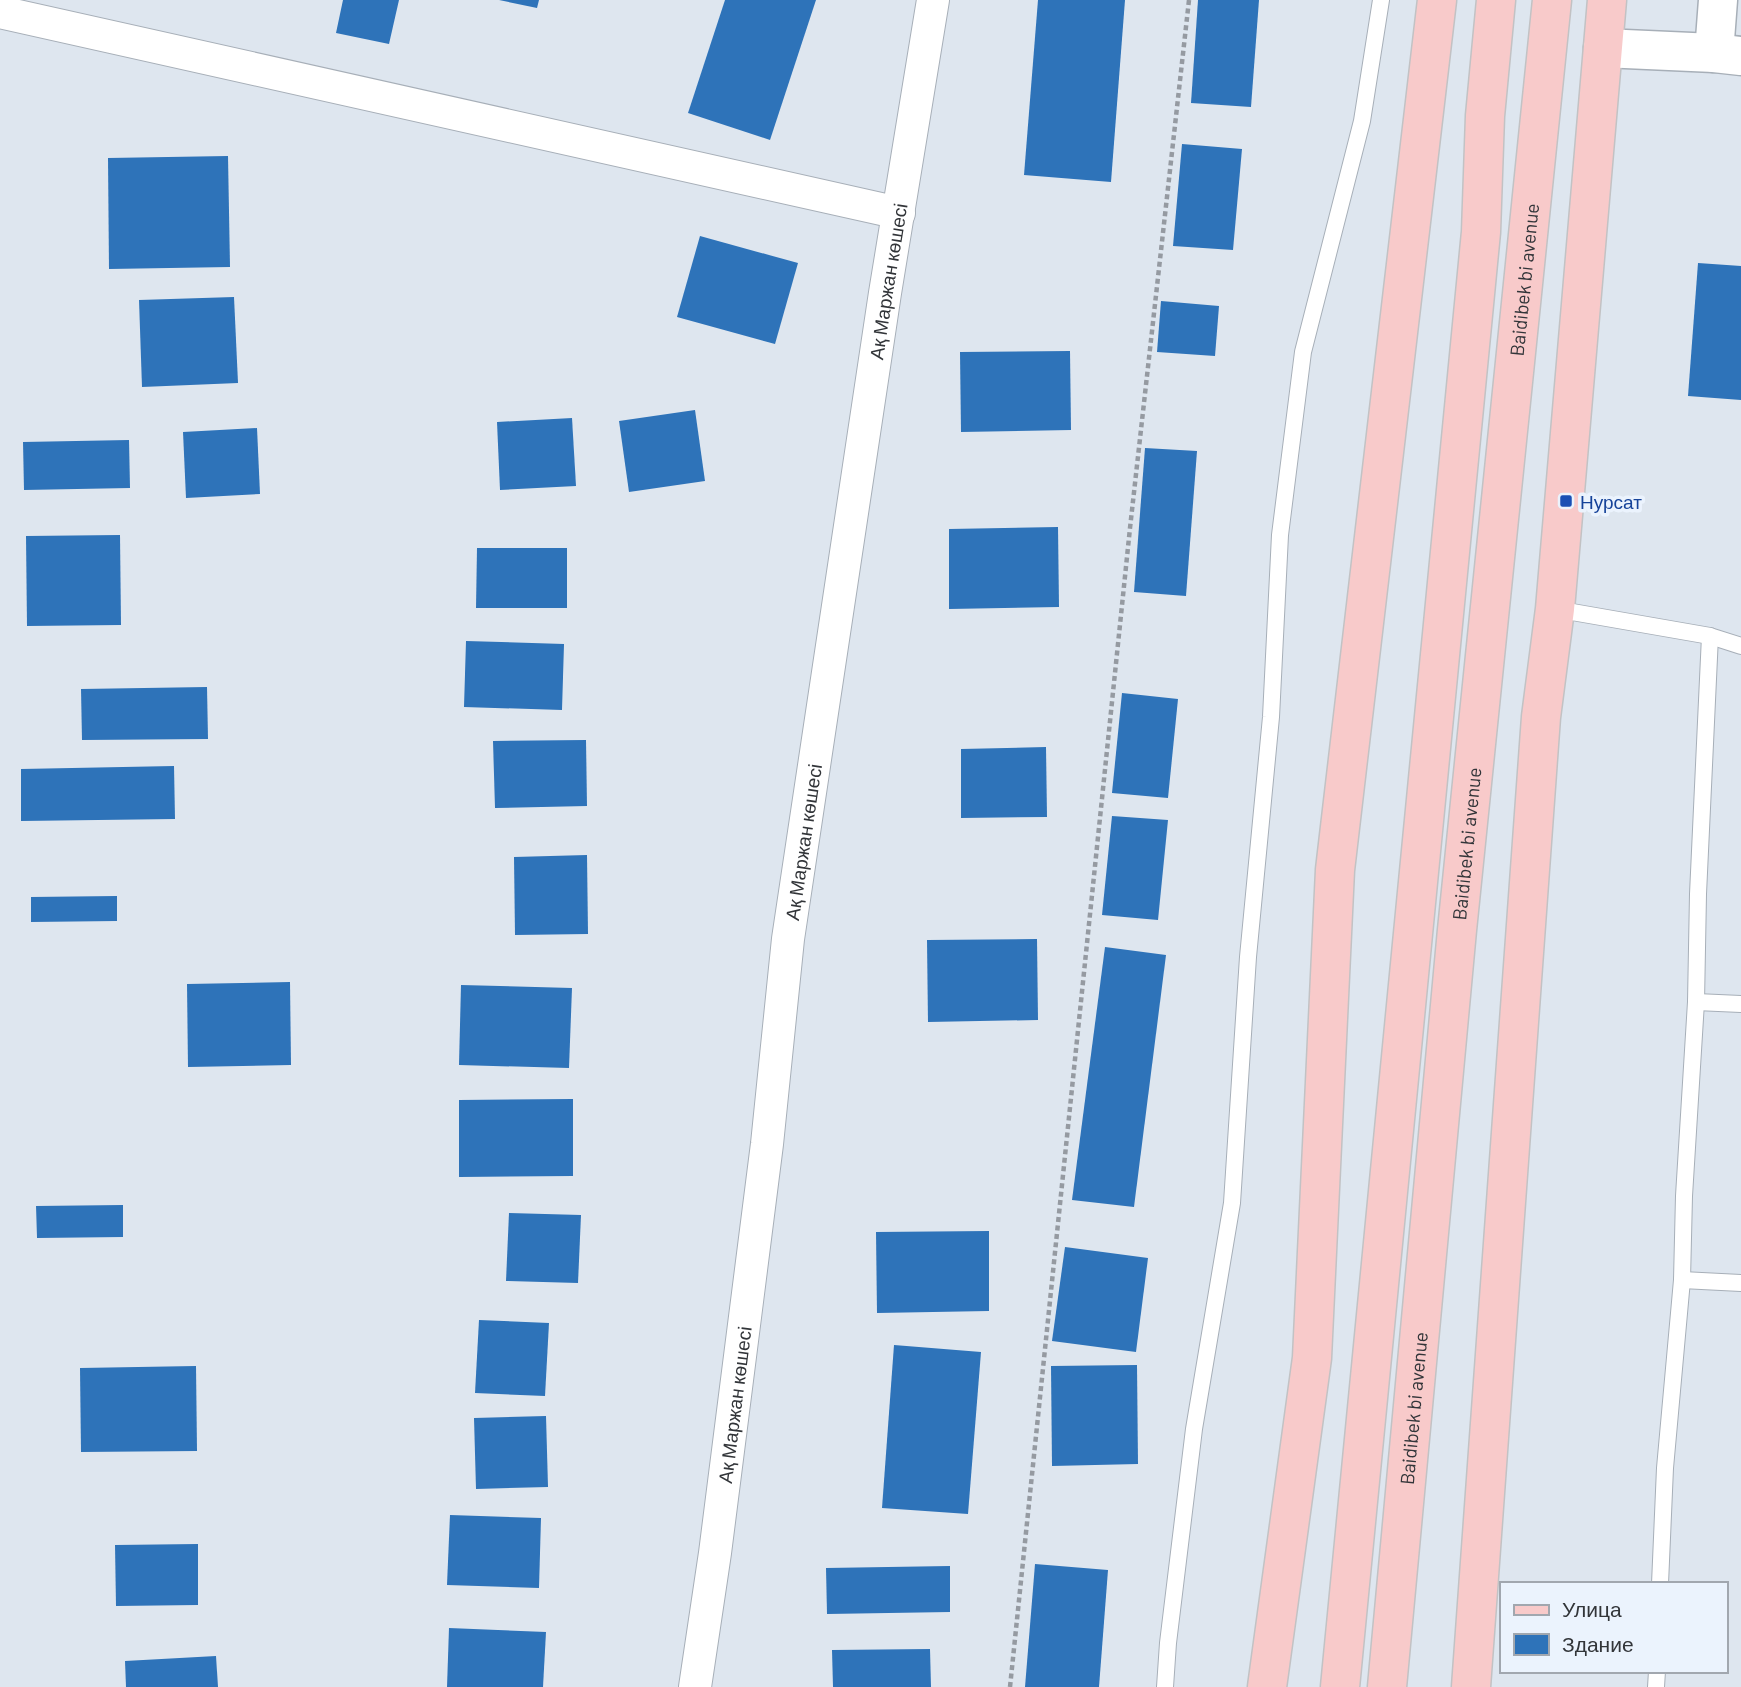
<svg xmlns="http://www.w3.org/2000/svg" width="1741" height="1687" viewBox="0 0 1741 1687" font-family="Barlow,sans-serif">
	<rect width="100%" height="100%" fill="#dee6ef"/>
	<g fill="#2e73b9">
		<path d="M343,0h56l-10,44 -53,-11z"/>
		<path d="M499,0h40l-2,8z"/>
		<path d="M725,0h91l-46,140 -82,-27z"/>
		<path d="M1038,0h87l-14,182 -87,-7z"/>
		<path d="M1198,0h61l-8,107 -60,-4z"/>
		<path d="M1182,144l60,5 -9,101 -60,-4z"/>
		<path d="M228,156l2,111 -121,2 -1,-111z"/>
		<path d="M700,236l98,27 -23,81 -98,-27z"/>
		<path d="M1698,263l43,3v134l-53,-4z"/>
		<path d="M234,297l4,86 -96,4 -3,-87z"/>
		<path d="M1161,301l58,5 -4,50 -58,-4z"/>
		<path d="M1070,351l1,79 -110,2 -1,-80z"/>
		<path d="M695,410l10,71 -76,11 -10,-71z"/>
		<path d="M572,418l4,68 -76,4 -3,-68z"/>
		<path d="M257,428l3,66 -74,4 -3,-66z"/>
		<path d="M129,440l1,48 -106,2 -1,-48z"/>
		<path d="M1145,448l52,3 -11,145 -52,-4z"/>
		<path d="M1058,527l1,80 -110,2v-80z"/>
		<path d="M120,535l1,90 -94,1 -1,-90z"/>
		<path d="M477,548h90v60h-91z"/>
		<path d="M466,641l98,3 -2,66 -98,-3z"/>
		<path d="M207,687l1,52 -126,1 -1,-51z"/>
		<path d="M1122,693l56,6 -10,99 -56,-5z"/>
		<path d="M586,740l1,66 -92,2 -2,-67z"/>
		<path d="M1046,747l1,70 -86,1v-69z"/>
		<path d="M174,766l1,53 -154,2v-52z"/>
		<path d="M1112,816l56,4 -10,100 -56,-5z"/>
		<path d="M587,855l1,79 -73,1 -1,-78z"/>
		<path d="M117,896v25l-86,1v-25z"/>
		<path d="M1037,939l1,81 -110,2 -1,-82z"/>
		<path d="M1105,947l61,8 -32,252 -62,-7z"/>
		<path d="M290,982l1,83 -103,2 -1,-83z"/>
		<path d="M461,985l111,3 -3,80 -110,-3z"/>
		<path d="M573,1099v77l-114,1v-77z"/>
		<path d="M123,1205v32l-86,1 -1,-32z"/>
		<path d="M509,1213l72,2 -3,68 -72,-2z"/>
		<path d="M989,1231v80l-112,2 -1,-81z"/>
		<path d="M1065,1247l83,11 -12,94 -84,-11z"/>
		<path d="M479,1320l70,3 -4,73 -70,-3z"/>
		<path d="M894,1345l87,7 -13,162 -86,-6z"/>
		<path d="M1137,1365l1,99 -86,2 -1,-100z"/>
		<path d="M196,1366l1,85 -116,1 -1,-84z"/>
		<path d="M546,1416l2,71 -72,2 -2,-71z"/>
		<path d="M450,1515l91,3 -2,70 -92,-3z"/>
		<path d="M198,1544v61l-82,1 -1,-61z"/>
		<path d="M1035,1564l73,6 -9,117h-74z"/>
		<path d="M950,1566v46l-123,2 -1,-46z"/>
		<path d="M449,1628l97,4 -3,55h-96z"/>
		<path d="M930,1649l1,38h-98l-1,-37z"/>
		<path d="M216,1656l2,31h-92l-1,-26z"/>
	</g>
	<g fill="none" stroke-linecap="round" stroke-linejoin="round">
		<defs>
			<g id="lane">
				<path d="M1555,609l155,27 31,10"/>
				<path d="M1696,1002l45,2"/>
				<path d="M1682,1280l59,3"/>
				<path d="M1660,1584l5,-116 17,-188 2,-84 12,-194 2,-108 12,-258"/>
				<path d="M1165,1687l3,-44 26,-214 38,-226 16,-246 23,-240 9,-182 23,-183 59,-231 19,-121"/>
				<path d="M1656,1687l1,-16"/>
			</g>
			<g id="street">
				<path d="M0,12l899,201"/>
				<path id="s1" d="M695,1687l20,-134 52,-409 21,-205 97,-646 48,-293"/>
			</g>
			<g id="secondary">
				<path d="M1603,48l111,5 27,3"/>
				<path d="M1714,53l4,-53"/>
			</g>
			<g id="primary">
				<path d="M1267,1687l45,-329 23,-488 102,-870"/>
				<path d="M1340,1687l141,-1455 4,-116 11,-116"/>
				<path id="s2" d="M1387,1687l70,-757 95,-930"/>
				<path d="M1471,1687l70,-970 14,-108 52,-609"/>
			</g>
		</defs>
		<use href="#lane" stroke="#a7afb8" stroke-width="18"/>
		<use href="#street" stroke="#a7afb8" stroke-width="34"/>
		<use href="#secondary" stroke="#a7afb8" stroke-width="41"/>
		<use href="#primary" stroke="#c2c2c4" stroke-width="41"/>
		<path stroke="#959aa1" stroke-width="4.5" stroke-dasharray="5 3.5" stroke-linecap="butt" d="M1010,1687l120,-1159 59,-528"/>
		<use href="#lane" stroke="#fff" stroke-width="16"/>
		<use href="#street" stroke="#fff" stroke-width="32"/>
		<use href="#secondary" stroke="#fff" stroke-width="38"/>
		<use href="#primary" stroke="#f8caca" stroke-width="38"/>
	</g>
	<rect fill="#1a4fb4" stroke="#ebf3fd" stroke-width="2.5" x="1559" y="494" width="14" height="14" rx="3.5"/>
	<g text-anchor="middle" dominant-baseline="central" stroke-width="7" stroke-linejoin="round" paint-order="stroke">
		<g font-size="19" fill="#323539" stroke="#ebf3fd">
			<text stroke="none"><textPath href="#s2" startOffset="1414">Baidibek bi avenue</textPath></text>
			<text stroke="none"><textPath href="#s1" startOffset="1419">Ақ Маржан көшесі</textPath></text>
			<text stroke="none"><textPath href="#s1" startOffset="852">Ақ Маржан көшесі</textPath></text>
			<text stroke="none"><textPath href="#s2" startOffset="847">Baidibek bi avenue</textPath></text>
			<text stroke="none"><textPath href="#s1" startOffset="285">Ақ Маржан көшесі</textPath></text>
			<text stroke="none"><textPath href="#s2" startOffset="280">Baidibek bi avenue</textPath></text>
		</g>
		<g font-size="19" fill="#164399" stroke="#ebf3fd" text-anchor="start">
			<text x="1580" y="501">Нурсат</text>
		</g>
	</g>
	<rect x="1500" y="1582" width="228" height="91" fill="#ebf3fd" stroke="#a1a7af" stroke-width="2"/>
	<rect x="1514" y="1605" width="35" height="10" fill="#f8caca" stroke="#a1a7af" stroke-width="2"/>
	<text x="1562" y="1617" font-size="21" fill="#323539">Улица</text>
	<rect x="1514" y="1634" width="35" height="21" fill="#2e73b9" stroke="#a1a7af" stroke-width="2"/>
	<text x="1562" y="1652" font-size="21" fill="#323539">Здание</text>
</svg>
